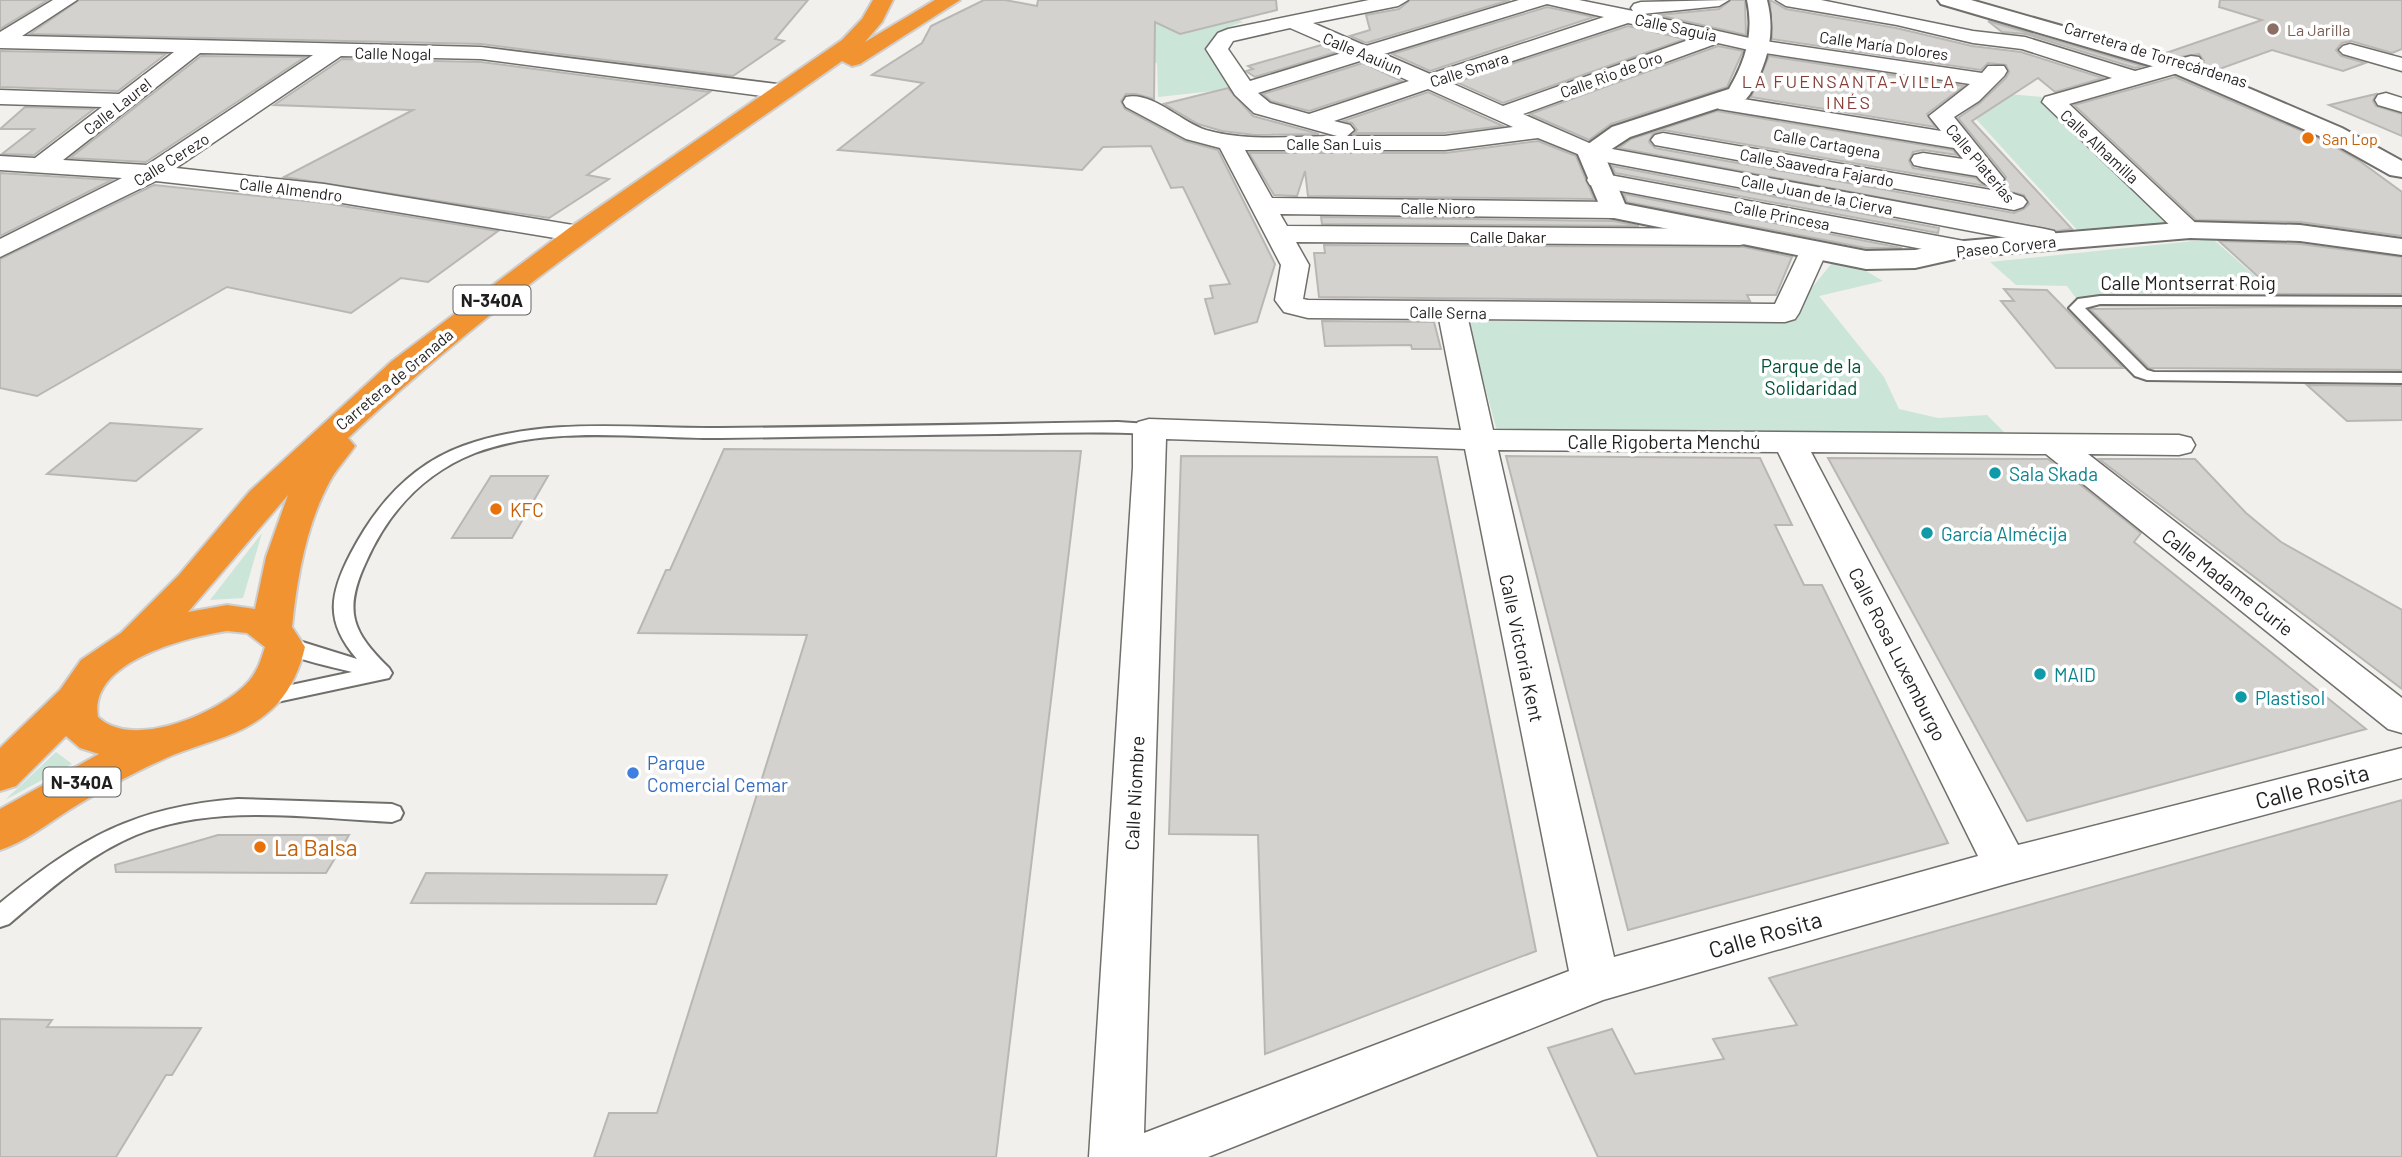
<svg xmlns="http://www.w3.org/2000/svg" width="2402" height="1157" viewBox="0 0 2402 1157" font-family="Barlow,sans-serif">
	<rect width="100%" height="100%" fill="#f2f0ec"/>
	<g fill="#cbe5d8">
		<path d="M1166,5l47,2 30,15c-18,6 -31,10 -35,30l24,37 -74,8 -1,-34 -26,-4 -1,-16z"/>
		<path d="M2008,94l34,3 130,125 -93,10 -103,-113z"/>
		<path d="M2213,239l59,52 -196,7 -9,-12 -51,-1 -26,-23z"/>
		<path d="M1832,263l34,8 17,10 -64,15 65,81 15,32 39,9 49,-3 21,21 -511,-5 -30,-110 329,-1 10,-25z"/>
		<path d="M262,533l-19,65 -33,2z"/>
		<path d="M56,752l16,12 -67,36z"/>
	</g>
	<g fill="#d4d2ce" stroke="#b9b7b4" stroke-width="2">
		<path d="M0,0h48l-48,29z"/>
		<path d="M79,0h729l-33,39 9,2 -51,35 -252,-32 -451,-10z"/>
		<path d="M984,0h21l32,6 1,-6h238l1,10 -97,24 -25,-12 -1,77 -18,-5h-10l-5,7 4,8 60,32 33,9 57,114 -18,58 -42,12 -10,-35 8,-1 -3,-12 20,-2 -47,-97 -12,1 -20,-42 -48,1 -21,23 -244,-20 85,-67 -51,-8 50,-32 9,-17z"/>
		<path d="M1410,0h100l-144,43 -16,-7 20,-6 -4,-15 33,-6z"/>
		<path d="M1731,0h14l1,35 -88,-20 61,-6z"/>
		<path d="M1770,0l16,9 110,19 76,18 49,6 82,26 -48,14 -17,-14 -66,43 100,108 -15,2 -438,-83 12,-9 86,-28 236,39 4,5 -34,-5 -10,2 -4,9 4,7 63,10 9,8 -322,-56 -10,3 -4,9 6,6 359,65 10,-4 5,-5 -5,-9 -30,-7 9,-3 3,-8 -48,-59 22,-15 26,-25 3,-6 -3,-7 -18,-2 -7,7 -209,-31z"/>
		<path d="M2220,0h182v49l-10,4 -41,-12 -9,2 -6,7 5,6 24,7 -22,8 -71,-21 -58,21 -11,-5 1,-5 -5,-7 -20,3 -13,-4 96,-33 -43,-13z"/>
		<path d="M1547,7l47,10 -164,54 -38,-17z"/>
		<path d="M1988,21l155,45 -8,2 -109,-34 -24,-2z"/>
		<path d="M1628,26l57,13 -182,64 -47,-21z"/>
		<path d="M1321,45l16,7 -82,25 -9,-6 7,-2 -5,-3z"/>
		<path d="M1718,46l25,5 -16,36 -116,37 -22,16 -59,-26z"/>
		<path d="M0,51l166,3 -48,37 -118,-4z"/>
		<path d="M201,56l104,1 -159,105 -76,-4z"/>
		<path d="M1769,56l195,30 -37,28 8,13 -184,-30z"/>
		<path d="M342,59l139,3 229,30 -123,83 22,4 -60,39 -265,-41 129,-67 -139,-5z"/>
		<path d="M1363,63l39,18 -93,30 -38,-10 -8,-7z"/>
		<path d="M2175,77l148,63 38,22 41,30v44l-102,-14 -104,-2 -122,-115z"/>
		<path d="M1228,88l25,28 66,18 -64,1 -33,-4 -24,-7 -34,-20z"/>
		<path d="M1428,92l75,34 -58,7h-91l3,-3 -5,-7 -9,-2z"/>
		<path d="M2376,94l-3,7 3,5 26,8v22l-73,-31z"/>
		<path d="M25,107l69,2 -60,46 -32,-1 32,-25h-34z"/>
		<path d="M1538,141l38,15 18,43 -286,-3 -3,-25 -8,25 -23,-1 -25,-42h196z"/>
		<path d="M1612,166l327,62 -1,5 -323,-60z"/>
		<path d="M0,173l112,7 -112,56z"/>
		<path d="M154,185l170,18 174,28 -70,51 -27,-4 -50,35 -124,-26 -190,109 -37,-8v-129z"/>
		<path d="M1624,194l278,54h-36l-239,-46z"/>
		<path d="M1321,217l293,4 25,5 -317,-2z"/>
		<path d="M2219,241l81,3 102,13v37h-125z"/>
		<path d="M1324,245l420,2 48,10 -16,38h-29l3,6 -431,-4 -5,-44h11z"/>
		<path d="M2004,289l43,1 76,78h-67l-55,-67h13z"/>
		<path d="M2292,307l110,1v62l-253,-2 -59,-59z"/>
		<path d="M1322,321l112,1 7,27h-29l-1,-4 -86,1z"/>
		<path d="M2307,385l95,1v34l-55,1z"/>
		<path d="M110,423l91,6 -65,52 -89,-7z"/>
		<path d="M724,449l357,2 -85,706h-402l15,-44h48l150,-478 -169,-2 28,-63h4z"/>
		<path d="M1181,456l256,1 99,494 -271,103 -7,-219 -89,-1z"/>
		<path d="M1506,456l254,2 32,67h-17l29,60h18l126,258 -320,87z"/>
		<path d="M1828,458l220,1 93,74 -7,9 232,187 -339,92z"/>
		<path d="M2099,459h96l51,54 35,29 121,68v79z"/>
		<path d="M491,476h57l-36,62h-60z"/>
		<path d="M2402,800v357h-804l-50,-109 64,-19 23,45 89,-15 -11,-20 84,-14 -28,-47z"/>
		<path d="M218,835h131l-23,38 -210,-1 -1,-7z"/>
		<path d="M426,873l107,1 134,1 -11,29 -245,-1z"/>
		<path d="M0,1019l52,1 -5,7 154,1 -29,47h-6l-50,82h-116z"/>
	</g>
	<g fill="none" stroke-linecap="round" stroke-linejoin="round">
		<defs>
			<g id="lane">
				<path d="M2100,296l302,1v8l-302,-1 -15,4 62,62 7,2 248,1v10l-255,-3 -12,-4 -66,-68 9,-9z"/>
				<path d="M1118,422l31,2 8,5 -8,5c-51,-3 -102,-1 -153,0 -92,1 -183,3 -275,4 -80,1 -168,-14 -246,15 -51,20 -87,59 -109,109 -23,49 -14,70 23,106l3,5 -3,5 -126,27 -7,-2 -4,-5 4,-5 7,-2 89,-19c-18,-5 -69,-14 -79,-29l10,-7 74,23c-32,-37 -28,-64 -6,-106 25,-48 60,-88 112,-107 83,-30 172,-17 258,-18 132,-1 265,-4 397,-6z"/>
				<path d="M238,799l154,5 8,3 3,6 -3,6 -8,3c-83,-4 -177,-19 -256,13 -48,20 -88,56 -127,89l-9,3v-24c81,-65 133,-96 238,-104z"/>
			</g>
			<g id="street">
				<path d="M53,0h24l-55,36 459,11 304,38 11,7 -11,7 -304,-40 -140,-3 -165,112 148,16 255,42 9,2 4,6 -4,6 -9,2 -255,-42 -168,-19 -156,76v-18l122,-61 -122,-8v-14l35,2 67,-51 -102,-3v-14l119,4 55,-42 -174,-4v-16zM200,53l113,2 -166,110 -84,-5z"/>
				<path d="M1369,0h39l-10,6 -85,17 53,23 153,-46h60l54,11 -2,-3 3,-4 7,-2 88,-2 -10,6 -77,8 116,26 224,33 6,-7h16l3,5 -3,5 -25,25 -25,16 50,62 -3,5c-12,3 -17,1 -24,-8l-54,-9 -9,-2 -3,-5 3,-5 9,-2 40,6 -9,-11 -235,-39 -11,-7 11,-7 222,36 -12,-15 41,-32 -212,-32 -40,-9 -195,71 73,32 449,83 9,2 4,6 -4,6 -9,2 -455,-86 -52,-21 -93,12h-200l27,48 342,4 9,3 4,5 -4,5 -9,3 -334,-4 7,12 453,3 9,2 4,6 -4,6 -9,2 -444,-3 13,23 -6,34 5,1 467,4 28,-59h20l4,6 -28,62 -4,6 -10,3 -317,-3 25,111 686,5 12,3 4,7 -4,7 -12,3 -91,-1 314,244v35l-14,-4 -342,-275 -235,-2 207,393 384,-97v30l-396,106 -403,116 -395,157h-119l44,-690v-38l5,-7 11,-3 312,11 -22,-111 -131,-1 -24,-6 -9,-12 6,-35 -61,-117 -34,-9 -60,-32 -3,-5 3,-5c26,-6 55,25 80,33 41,12 89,6 131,6l-83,-23 -19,-18 -29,-46 12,-16 10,-4zM1547,4l57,13 -174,57 -46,-20zM1628,23l66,15 -191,68 -54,-24zM1290,28l55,24 -95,29 -22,-32 5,-8zM1363,60l46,21 -100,33 -39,-11 -12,-10zM1428,89l85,38 -68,9h-98l7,-6 -4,-5 -16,-4zM1166,439l299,10 104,522 -425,162zM1498,450l280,2 200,404 -364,101z"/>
				<path d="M1776,0h45l152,31 52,6 110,34 56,-15 8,1 3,5 -3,5 -130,37 134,126 -4,6h-18l-139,-134 3,-5 67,-19 -90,-29 -49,-6 -76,-18 -111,-19z"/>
				<path d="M2350,44l52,14v13l-59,-17 -4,-4 4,-4z"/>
				<path d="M2386,93l16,5v14l-24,-7 -3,-5 3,-5z"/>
				<path d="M1663,133l351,61 9,3 4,5 -4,5 -9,3 -359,-65 -4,-5 4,-5z"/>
				<path d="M1599,173l365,68 10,2 4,6 -4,6 -10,2 -374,-72 -3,-5 3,-5z"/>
			</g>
			<g id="secondary">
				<path d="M1747,0h20c9,35 0,63 -17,94l-4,5 -116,38 -26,17 21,50 241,47 49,-1 49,-9 226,-19 110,3 102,14v16l-102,-14 -110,-3 -226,19 -49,11 -49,1 -262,-53 -27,-64 35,-25 117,-38c17,-29 25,-56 18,-89z"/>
				<path d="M1938,0h33l214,61 157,67 60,33v16l-12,-2 -66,-37 -155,-67 -228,-67z"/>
			</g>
			<path id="highway" d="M873,0h20l-11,22 -17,20 70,-42h25l-100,64 -8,2 -10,-5c-169,119 -344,234 -494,377l7,8c-8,12 -18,22 -25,35 -24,44 -33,97 -38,146l13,20c-5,21 -13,40 -28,57 -29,31 -67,36 -104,51 -35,15 -71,35 -104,55 -22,14 -44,32 -69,40v-41l99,-55 -19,-6 -14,-12 -50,50 -16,5v-43l60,-58 21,-30 40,-27 58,-58 71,-84 142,-130 177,-133 273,-188 20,-21zM288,495l-22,62 -11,52 -28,-4 -39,7zM227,631l20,2 18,14c-4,13 -7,23 -16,34 -27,31 -116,70 -151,36 -10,-56 90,-80 129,-86z"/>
		</defs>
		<use href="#lane" stroke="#706f6b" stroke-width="4"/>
		<use href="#street" stroke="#706f6b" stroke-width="3"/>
		<use href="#secondary" stroke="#706f6b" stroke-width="4"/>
		<use href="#highway" stroke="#cecece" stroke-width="4"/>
		<use href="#lane" fill="#fff" fill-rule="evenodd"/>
		<use href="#street" fill="#fff" fill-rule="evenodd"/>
		<use href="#secondary" fill="#fff" fill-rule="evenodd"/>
		<use href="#highway" fill="#f29332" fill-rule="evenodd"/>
	</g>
	<circle fill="#8d6e63" stroke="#fff" stroke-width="2.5" cx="2273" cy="29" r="7"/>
	<g fill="#e8710a" stroke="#fff" stroke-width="2.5">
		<circle cx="2308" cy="138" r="7"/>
		<circle cx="496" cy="509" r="7"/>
		<circle cx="260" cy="847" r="7"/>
	</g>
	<g fill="#0f9aa8" stroke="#fff" stroke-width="2.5">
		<circle cx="1995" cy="473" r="7"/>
		<circle cx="1927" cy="533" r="7"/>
		<circle cx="2040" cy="674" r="7"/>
		<circle cx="2241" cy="697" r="7"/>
	</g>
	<circle fill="#3f7fe0" stroke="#fff" stroke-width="2.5" cx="633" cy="773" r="7"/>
	<g text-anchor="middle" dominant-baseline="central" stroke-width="7" stroke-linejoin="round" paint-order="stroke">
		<g font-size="16" fill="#201f1e" stroke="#fff">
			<text transform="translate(1676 27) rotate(12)">Calle Saguia</text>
			<text transform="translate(1884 45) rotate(8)">Calle María Dolores</text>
			<text transform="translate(393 53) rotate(1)">Calle Nogal</text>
			<text transform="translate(1363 53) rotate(23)">Calle Aauiun</text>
			<text transform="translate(2156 54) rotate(17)">Carretera de Torrecárdenas</text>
			<text transform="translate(1469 69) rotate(-18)">Calle Smara</text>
			<text transform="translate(1611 74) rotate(-20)">Calle Rio de Oro</text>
			<text transform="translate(117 106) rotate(-38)">Calle Laurel</text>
			<text x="1334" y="143">Calle San Luis</text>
			<text transform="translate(1827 143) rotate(10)">Calle Cartagena</text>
			<text transform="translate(2100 146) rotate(43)">Calle Alhamilla</text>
			<text transform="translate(171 159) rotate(-32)">Calle Cerezo</text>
			<text transform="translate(1981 163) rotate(50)">Calle Platerías</text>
			<text transform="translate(1817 167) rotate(10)">Calle Saavedra Fajardo</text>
			<text transform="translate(291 189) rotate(7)">Calle Almendro</text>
			<text transform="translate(1817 194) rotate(11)">Calle Juan de la Cierva</text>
			<text x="1438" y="207">Calle Nioro</text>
			<text transform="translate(1782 215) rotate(11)">Calle Princesa</text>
			<text x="1508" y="236">Calle Dakar</text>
			<text transform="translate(2006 246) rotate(-6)">Paseo Corvera</text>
			<text transform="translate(1448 312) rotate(1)">Calle Serna</text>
			<text transform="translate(394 379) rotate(-40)">Carretera de Granada</text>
		</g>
		<g font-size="16" fill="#785e54" stroke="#fff" text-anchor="start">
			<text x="2287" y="29">La Jarilla</text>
		</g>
		<g font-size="16" fill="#c56008" stroke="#fff" text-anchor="start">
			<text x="2322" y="138">San Lop</text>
		</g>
		<g font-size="18" letter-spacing="2" fill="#863e38" stroke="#fff">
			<text x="1849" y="81">LA FUENSANTA-VILLA<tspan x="1849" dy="21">INÉS</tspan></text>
		</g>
		<g fill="#fff" stroke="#636262" stroke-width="2">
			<rect x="453.5" y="285.5" width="77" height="29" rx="5"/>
			<rect x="43.5" y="767.5" width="77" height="29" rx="5"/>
		</g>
		<g font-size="18" font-weight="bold" fill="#201f1e">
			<text x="492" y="300">N-340A</text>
			<text x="82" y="782">N-340A</text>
		</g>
		<g font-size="19" fill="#201f1e" stroke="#fff">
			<text x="2188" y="282">Calle Montserrat Roig</text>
			<text x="1664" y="441">Calle Rigoberta Menchú</text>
			<text transform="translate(2228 582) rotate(38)">Calle Madame Curie</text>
			<text transform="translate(1522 648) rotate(78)">Calle Victoria Kent</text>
			<text transform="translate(1898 654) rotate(63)">Calle Rosa Luxemburgo</text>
			<text transform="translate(1134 793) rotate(-87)">Calle Niombre</text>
		</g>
		<g font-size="19" fill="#014f36" stroke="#fff">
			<text x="1811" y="365">Parque de la<tspan x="1811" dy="22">Solidaridad</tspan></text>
		</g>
		<g font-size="19" fill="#0d838f" stroke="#fff" text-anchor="start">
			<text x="2009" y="473">Sala Skada</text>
			<text x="1941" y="533">García Almécija</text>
			<text x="2054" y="674">MAID</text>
			<text x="2255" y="697">Plastisol</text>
		</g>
		<g font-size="19" fill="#c56008" stroke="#fff" text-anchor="start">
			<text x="510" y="509">KFC</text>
		</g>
		<g font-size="19" fill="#366cbe" stroke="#fff" text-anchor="start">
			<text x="647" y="762">Parque<tspan x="647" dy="22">Comercial Cemar</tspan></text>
		</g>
		<g font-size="23" fill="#201f1e" stroke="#fff">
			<text transform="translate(2312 786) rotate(-15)">Calle Rosita</text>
			<text transform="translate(1765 934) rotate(-16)">Calle Rosita</text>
		</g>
		<g font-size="23" fill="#c56008" stroke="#fff" text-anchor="start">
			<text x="274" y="847">La Balsa</text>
		</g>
	</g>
</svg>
